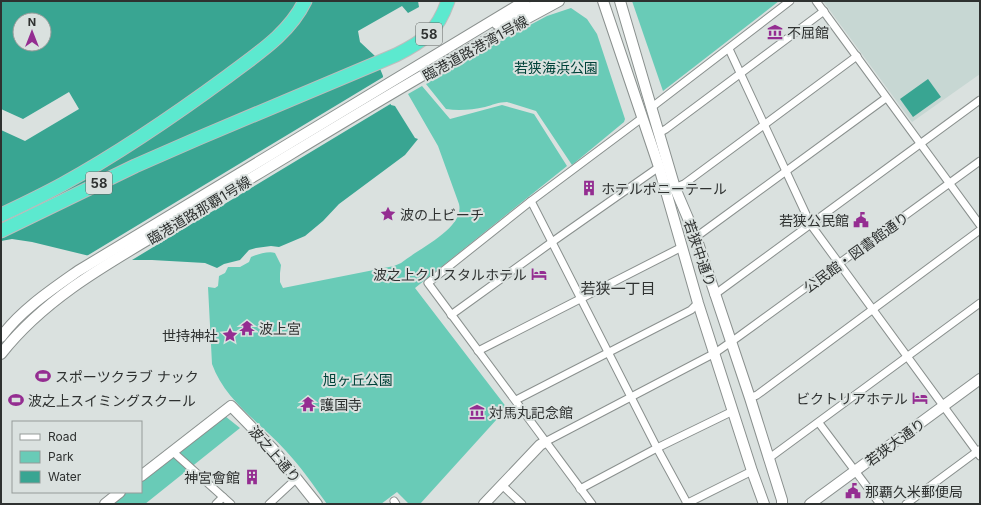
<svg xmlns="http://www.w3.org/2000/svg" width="981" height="505" viewBox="0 0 981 505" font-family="Inter,'Noto Sans JP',sans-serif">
	<rect width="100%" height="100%" fill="#dae1df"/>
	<path fill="#c7d7d3" d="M823,1h157v73l-68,48z"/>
	<g fill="#69cbb7">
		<path d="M632,1h147l-116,90z"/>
		<path d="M571,8l16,11 10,15 28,85 -1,3 -52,43 -36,-54 -29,-9c-8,0 -15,3 -22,5 -13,3 -27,4 -39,2l-20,-25 50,-30 71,-38z"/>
		<path d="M422,86l28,33 52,-14 32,9 33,52 -152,122 92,120 -87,96h-11l-12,-12 -16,12h-54c-13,-18 -26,-37 -41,-53 -25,-28 -61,-50 -74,-87l-4,-77 7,1 3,-2 1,-10 6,-3 3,-6h12l9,-5 2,-5c7,-3 18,-6 24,-4l6,12 -1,8v9l3,6 111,-22 7,-3c17,-14 64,-35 58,-59l-21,-58 -30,-52z"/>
		<path d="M225,416l15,12 -95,76h-35l15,-12h16v-12z"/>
	</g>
	<g fill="#39a592" fill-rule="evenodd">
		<path d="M1,1h417l1,6 -11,6 -6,-7 -44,25 2,11 15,14 8,20v10l8,19 4,1 20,32 3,1 -13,16 -66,49 -16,17 -18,15 -26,11 -8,-1 -15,2 -7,2 -9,10 -16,4 -7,4 -12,-5 -53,-3h-46l-74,-18 -20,-3 -11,2zM20,20h24v24h-24z"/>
		<path d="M928,79l13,18 -28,20 -13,-18z"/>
	</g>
	<g fill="#dae1df">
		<path d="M385,76v10l7,17 -265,160 -21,-1 -21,-5z"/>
		<path d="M69,92l10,17 -54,32 -24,-11v-21l22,10z"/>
	</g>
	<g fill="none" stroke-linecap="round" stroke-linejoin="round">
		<defs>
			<g id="street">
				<path d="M816,1l164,224"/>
				<path d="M729,49l82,176 169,231"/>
				<path d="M652,107l138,-106"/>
				<path d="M659,133l7,-4 158,-118"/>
				<path d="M672,189l12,-5 173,-128"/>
				<path d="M531,201l126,247 30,55"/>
				<path d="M696,237l190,-139"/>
				<path d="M714,295l266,-195"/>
				<path d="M451,315l101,-73 107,-75"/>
				<path d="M478,351l204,-104"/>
				<path d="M750,398l7,-3 223,-165"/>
				<path d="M516,400l175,-90 7,-7"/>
				<path d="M819,423l61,81"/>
				<path d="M545,442l170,-89 23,-16 242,-176"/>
				<path d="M172,451l59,53"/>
				<path d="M768,459l212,-156"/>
				<path d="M502,485l20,19"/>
				<path d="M580,489l77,-41 76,-37"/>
				<path d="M394,501l2,3"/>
				<path d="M216,504l7,-7"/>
				<path d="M269,504l28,-26"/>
				<path d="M592,504l-164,-221 103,-82 111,-83"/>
				<path d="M686,504l66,-33"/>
				<path d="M906,504l73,-54"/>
			</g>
			<g id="secondary">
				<path d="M603,1l56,166 39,136 54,168 12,33"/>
				<path d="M620,1l55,187 21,49 54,161 32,102v4"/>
				<path d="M497,24l47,-23"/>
				<path d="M1,337c20,-27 50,-47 77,-66l447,-270"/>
				<path d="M1,354c50,-64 127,-101 195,-143 81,-48 161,-98 243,-145 39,-22 80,-43 120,-65"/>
				<path d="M141,476l90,-70 42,43 44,55"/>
				<path d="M105,504l15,-12"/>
				<path d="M484,504l56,-59 5,-3"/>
				<path d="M810,504l170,-125"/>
			</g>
			<g id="highway">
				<path d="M1,215c21,-10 42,-20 62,-31 58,-32 112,-69 165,-108 29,-22 61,-42 77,-75"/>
				<path d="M1,231l134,-65 64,-28 197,-83c28,-14 41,-23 52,-54"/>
			</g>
		</defs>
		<use href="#street" stroke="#8a908e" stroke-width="9"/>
		<use href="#secondary" stroke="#8a908e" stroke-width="12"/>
		<use href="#highway" stroke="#bcbdbd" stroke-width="15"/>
		<use href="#street" stroke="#fff" stroke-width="7"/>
		<use href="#secondary" stroke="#fff" stroke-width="10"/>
		<use href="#highway" stroke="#5ce9cf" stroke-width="13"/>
	</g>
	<defs>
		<symbol id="museum-bare" viewBox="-9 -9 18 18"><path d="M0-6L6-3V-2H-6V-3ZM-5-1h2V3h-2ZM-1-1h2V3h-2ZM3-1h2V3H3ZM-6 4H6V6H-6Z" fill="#942d91" stroke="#dae1df" stroke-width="2.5" paint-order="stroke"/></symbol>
		<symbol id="building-bare" viewBox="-9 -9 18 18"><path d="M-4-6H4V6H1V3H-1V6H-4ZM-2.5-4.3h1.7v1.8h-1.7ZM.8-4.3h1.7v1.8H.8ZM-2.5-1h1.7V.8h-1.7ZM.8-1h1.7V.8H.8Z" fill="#942d91" stroke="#dae1df" stroke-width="2.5" paint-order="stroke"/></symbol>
		<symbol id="sight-bare" viewBox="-9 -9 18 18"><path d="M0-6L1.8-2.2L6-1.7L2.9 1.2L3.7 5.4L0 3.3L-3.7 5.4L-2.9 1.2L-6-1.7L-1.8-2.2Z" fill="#942d91" stroke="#dae1df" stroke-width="2.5" paint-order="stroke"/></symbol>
		<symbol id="civic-bare" viewBox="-9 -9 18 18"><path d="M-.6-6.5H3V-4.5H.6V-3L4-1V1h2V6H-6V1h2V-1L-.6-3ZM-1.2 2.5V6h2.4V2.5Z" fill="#942d91" stroke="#dae1df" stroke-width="2.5" paint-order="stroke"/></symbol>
		<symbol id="hotel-bare" viewBox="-9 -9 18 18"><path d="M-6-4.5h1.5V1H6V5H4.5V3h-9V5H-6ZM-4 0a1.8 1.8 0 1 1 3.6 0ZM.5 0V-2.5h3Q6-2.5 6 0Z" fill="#942d91" stroke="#dae1df" stroke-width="2.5" paint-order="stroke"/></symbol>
		<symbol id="temple-bare" viewBox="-9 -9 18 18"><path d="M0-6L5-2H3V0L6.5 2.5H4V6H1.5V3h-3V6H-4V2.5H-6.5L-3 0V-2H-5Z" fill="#942d91" stroke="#dae1df" stroke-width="2.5" paint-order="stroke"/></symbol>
		<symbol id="stadium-bare" viewBox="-9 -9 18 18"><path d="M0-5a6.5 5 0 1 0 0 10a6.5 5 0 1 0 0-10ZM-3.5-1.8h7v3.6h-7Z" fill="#942d91" stroke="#dae1df" stroke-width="2.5" paint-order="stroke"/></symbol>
	</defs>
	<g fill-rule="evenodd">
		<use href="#museum-bare" x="764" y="21" width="22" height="22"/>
		<use href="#building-bare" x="578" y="177" width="22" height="22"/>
		<use href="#sight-bare" x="377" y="203" width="22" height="22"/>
		<use href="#civic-bare" x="850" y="209" width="22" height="22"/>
		<use href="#hotel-bare" x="528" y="263" width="22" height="22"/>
		<use href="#temple-bare" x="236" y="317" width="22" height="22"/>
		<use href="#sight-bare" x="219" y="324" width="22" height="22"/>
		<use href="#stadium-bare" x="32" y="365" width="22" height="22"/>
		<use href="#hotel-bare" x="909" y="387" width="22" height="22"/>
		<use href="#stadium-bare" x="5" y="389" width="22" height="22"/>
		<use href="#temple-bare" x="297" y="393" width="22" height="22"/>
		<use href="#museum-bare" x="466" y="401" width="22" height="22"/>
		<use href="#building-bare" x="241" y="466" width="22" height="22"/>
		<use href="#civic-bare" x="842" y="480" width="22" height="22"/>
	</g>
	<g text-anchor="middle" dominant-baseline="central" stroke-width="4" stroke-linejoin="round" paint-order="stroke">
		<g fill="#dae1df" stroke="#626664" stroke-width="1">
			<rect x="416" y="23" width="26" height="22" rx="3"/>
			<rect x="86" y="172" width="26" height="22" rx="3"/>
		</g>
		<g font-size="13" font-weight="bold" fill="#2e3130">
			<text x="429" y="34">58</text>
			<text x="99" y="183">58</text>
		</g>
		<g font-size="14" fill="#2e3130" stroke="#dae1df" text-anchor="start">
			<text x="787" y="32">不屈館</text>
			<text x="601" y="188">ホテルポニーテール</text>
			<text x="400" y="214">波の上ビーチ</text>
			<text x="849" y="220" text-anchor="end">若狭公民館</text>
			<text x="527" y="274" text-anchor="end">波之上クリスタルホテル</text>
			<text x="259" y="328">波上宮</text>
			<text x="218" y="335" text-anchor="end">世持神社</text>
			<text x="55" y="376">スポーツクラブ ナック</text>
			<text x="908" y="398" text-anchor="end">ビクトリアホテル</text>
			<text x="28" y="400">波之上スイミングスクール</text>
			<text x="320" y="404">護国寺</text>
			<text x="489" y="412">対馬丸記念館</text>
			<text x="240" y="477" text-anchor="end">神宮會館</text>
			<text x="865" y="491">那覇久米郵便局</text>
		</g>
		<g font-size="14" fill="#2e3130" stroke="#dae1df">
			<text transform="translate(475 48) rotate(-29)">臨港道路港湾1号線</text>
			<text transform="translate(199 210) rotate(-31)">臨港道路那覇1号線</text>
			<text transform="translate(856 252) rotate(-36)">公民館・図書館通り</text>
			<text transform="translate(700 253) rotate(71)">若狭中通り</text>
			<text transform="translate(895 442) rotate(-36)">若狭大通り</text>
			<text transform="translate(275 454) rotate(49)">波之上通り</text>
		</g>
		<g font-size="14" fill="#004239" stroke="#dae1df">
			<text x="556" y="67">若狭海浜公園</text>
			<text x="358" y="379">旭ヶ丘公園</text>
		</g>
		<g font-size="15" fill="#2e3130" stroke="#dae1df">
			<text x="618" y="288">若狭一丁目</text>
		</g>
	</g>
	<rect width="981" height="505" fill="none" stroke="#2e3130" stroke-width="4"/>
	<rect x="12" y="421" width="130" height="72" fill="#dae1df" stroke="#959b99"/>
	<rect x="20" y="434" width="20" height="6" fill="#ffffff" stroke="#959b99"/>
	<text x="48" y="441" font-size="12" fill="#2e3130">Road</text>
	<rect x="20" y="451" width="20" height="12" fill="#69cbb7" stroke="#959b99"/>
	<text x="48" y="461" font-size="12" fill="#2e3130">Park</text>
	<rect x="20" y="471" width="20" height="12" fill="#39a592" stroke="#959b99"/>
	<text x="48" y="481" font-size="12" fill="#2e3130">Water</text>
	<g transform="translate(32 32)"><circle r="19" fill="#dae1df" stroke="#959b99"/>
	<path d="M0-3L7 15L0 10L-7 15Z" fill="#942d91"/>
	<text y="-6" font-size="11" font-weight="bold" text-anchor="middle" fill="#2e3130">N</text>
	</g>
</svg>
